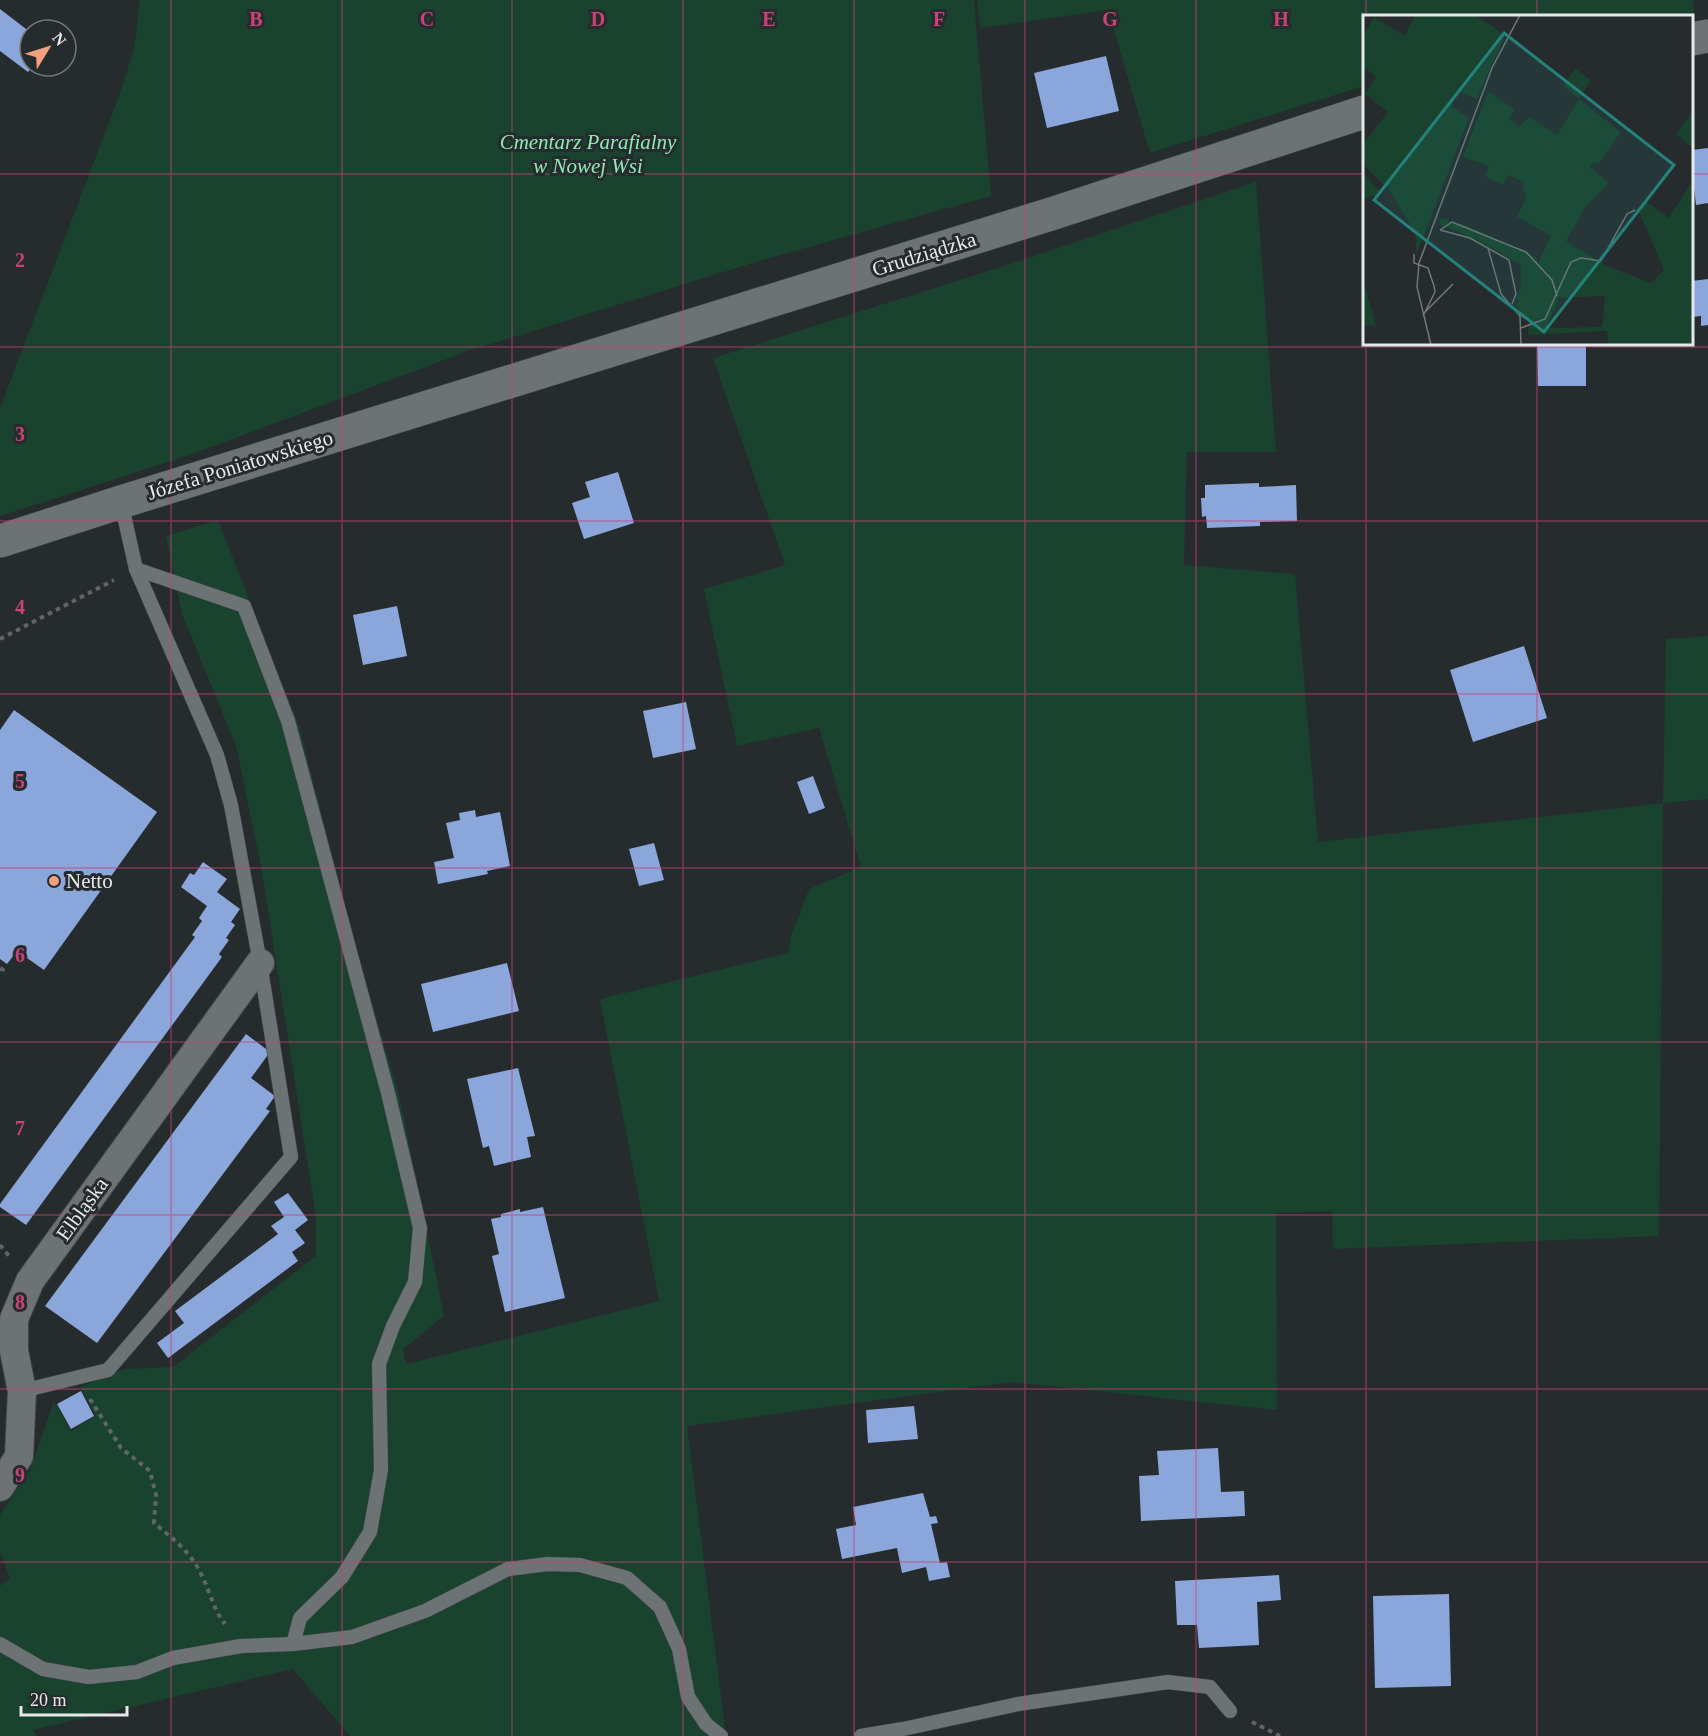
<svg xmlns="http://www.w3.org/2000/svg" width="1708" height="1736" viewBox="0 0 1708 1736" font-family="'Times New Roman',serif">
	<rect width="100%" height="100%" fill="#262b2d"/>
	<g fill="#19432e">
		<path d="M140,0h834l17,196 -225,63 -298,92 -281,105 -187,60v-108l119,-312 15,-47z"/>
		<path d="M977,0h716l1,16h-330v70l-214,67 -42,-143 -128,18z"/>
		<path d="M1256,182l20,270h-89l-3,113 111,9 23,268 345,-39 3,-164 42,-3v163l-45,4 -4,433 -326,13 -1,-38 -56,2 1,197 -266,-28 -324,44 39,310h-376l-57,-67 -260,61 4,6h-37v-150l10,-8 -10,-26v-37l30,-45 24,-69 17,30 25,-15 -16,-29 45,-18 48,-2 143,-111v-39l-55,-351 -25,-120 -54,-132 -16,-78 52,-16 81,206 55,214 46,159 44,217 -41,33 3,15 253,-63 -59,-302 188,-46 2,-14 19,-50 52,-22 -42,-139 -82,18 -33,-157 81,-24 -72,-207 291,-92z"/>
	</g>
	<g fill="#8ba6db">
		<path d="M0,9l30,23v34h3l-5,6 -28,-21z"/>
		<path d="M1106,56l13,55 -72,17 -13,-55z"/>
		<path d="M1708,148v55l-12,2 -4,-36v-19z"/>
		<path d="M1708,279v46l-7,1v-10l-9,1v-36z"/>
		<path d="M1537,344h49v42h-48z"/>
		<path d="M618,472l16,51 -50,16 -12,-36 18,-6 -5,-15z"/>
		<path d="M1259,483v4l37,-2 1,36 -37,1v4l-53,2 -1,-12 -4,1 -1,-19h4v-13z"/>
		<path d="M397,606l10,50 -44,9 -10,-50z"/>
		<path d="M1524,646l23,72 -74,24 -23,-72z"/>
		<path d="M686,702l10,47 -43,9 -10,-47z"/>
		<path d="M14,710l143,102 -113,158 -27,-19 -10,13 -7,-5v-229z"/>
		<path d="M813,776l12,32 -16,6 -12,-32z"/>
		<path d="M475,810l1,7 24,-5 10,54 -23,5 1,3 -50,10 -4,-22 20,-4 -8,-35 14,-3 -1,-7z"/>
		<path d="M654,843l10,37 -25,6 -10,-37z"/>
		<path d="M203,862l24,17 -10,13 23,17 -9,13 4,3 -9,13 3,2 -10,14 3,3 -196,268 -26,-18v-3l195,-267 -3,-2 10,-14 -3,-3 8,-12 -26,-19 9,-14 4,2z"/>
		<path d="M507,963l12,48 -86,21 -12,-48z"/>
		<path d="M246,1034l24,18 -19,26 24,18 -9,13 4,2 -173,232 -52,-37z"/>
		<path d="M518,1068l17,68 -8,1 4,20 -37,9 -5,-20 -6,2 -16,-69z"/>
		<path d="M288,1193l20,27 -13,10 10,13 -13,9 6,9 -130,97 -11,-15 27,-20 -9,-12 103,-77 -7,-8 13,-9 -10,-15z"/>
		<path d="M543,1207l22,91 -60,14 -13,-56 7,-2 -8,-35 10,-2v-3l19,-5v3z"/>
		<path d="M81,1391l13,25 -23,13 -14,-25z"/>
		<path d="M914,1406l4,33 -50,4 -2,-33z"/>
		<path d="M1218,1448l3,44 23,-1 1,25 -104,5 -2,-45 20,-1 -2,-24z"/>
		<path d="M923,1493l7,24 6,-1 2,7 -7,1 9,39 7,-1 3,15 -21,4 -3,-14 -24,6 -5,-25 -55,11 -6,-30 20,-4 -3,-18z"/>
		<path d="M1279,1575l2,25 -24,2 2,43 -60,3 -2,-23h-20l-2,-44z"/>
		<path d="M1449,1594l2,92 -76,2 -2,-92z"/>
	</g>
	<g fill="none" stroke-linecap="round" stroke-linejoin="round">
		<defs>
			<g id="lane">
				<path d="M136,569l108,37 44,115 100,372 32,135 -5,54 -22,44 -14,38 2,106 -11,62 -28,45 -42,41 -7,26"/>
				<path d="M22,1391l86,-21 183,-213 -31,-194 -29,-158 -14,-50 -81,-186 -15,-67"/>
				<path d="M0,1644l43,25 46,8 48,-5 36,-14 68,-12 52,-2 59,-7 73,-26 83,-42 40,-5 32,1 47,13 33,29 19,42 9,48 18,27 15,12"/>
				<path d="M861,1736l42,-7 115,-25 150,-22 42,5 20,24"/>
			</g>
			<path id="street" d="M0,1487l19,-31 3,-65 -8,-40v-32l16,-38 230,-318"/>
			<g id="secondary">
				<path d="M1692,39l16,-3"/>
				<path d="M0,541l121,-39 930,-288 313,-102"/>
			</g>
		</defs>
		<use href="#lane" stroke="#434749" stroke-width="15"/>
		<use href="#street" stroke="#434749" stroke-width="30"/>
		<use href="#secondary" stroke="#434749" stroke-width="34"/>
		<g stroke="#616567" stroke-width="4" stroke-dasharray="4.5 4.5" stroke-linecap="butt">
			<path d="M0,639l114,-59"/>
			<path d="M0,968l3,2 -3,3"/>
			<path d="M0,1245l9,11"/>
			<path d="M90,1399l31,49 29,23 6,24 -2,28c18,15 37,29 47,51 9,17 12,35 24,50"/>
			<path d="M1252,1722l28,14"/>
		</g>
		<use href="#lane" stroke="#6d7275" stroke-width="14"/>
		<use href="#street" stroke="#6d7275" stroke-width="28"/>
		<use href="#secondary" stroke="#6d7275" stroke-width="33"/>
	</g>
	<path fill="none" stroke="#c94278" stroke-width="1.5" stroke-opacity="0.55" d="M171,0v1736M342,0v1736M512,0v1736M683,0v1736M854,0v1736M1025,0v1736M1196,0v1736M1366,0v16M1537,0v16M0,174h1364M1692,174h16M1366,344v1392M1537,344v1392M0,347h1708M0,521h1708M0,694h1708M0,868h1708M0,1042h1708M0,1215h1708M0,1389h1708M0,1562h1708"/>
	<circle fill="#f2a07f" stroke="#262b2d" stroke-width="2" cx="54" cy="881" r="6"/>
	<g text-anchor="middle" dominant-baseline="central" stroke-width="6" stroke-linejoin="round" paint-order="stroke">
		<g font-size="21" font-style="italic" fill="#8ee9b7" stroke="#262b2d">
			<text x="588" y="142">Cmentarz Parafialny<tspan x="588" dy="24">w Nowej Wsi</tspan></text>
		</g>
		<g font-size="21" fill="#e6e9ea" stroke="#262b2d">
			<text transform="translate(924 254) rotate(-17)">Grudziądzka</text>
			<text transform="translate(240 465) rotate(-17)">Józefa Poniatowskiego</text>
			<text transform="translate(82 1209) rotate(-54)">Elbląska</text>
		</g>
		<g font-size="21" fill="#e6e9ea" stroke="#262b2d" text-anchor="start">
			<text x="66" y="881">Netto</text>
		</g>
	</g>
	<g transform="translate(1363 15)">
		<rect width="330" height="330" fill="#262b2d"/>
		<path d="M52,0h60l30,20 -28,64 -17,-7 -9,14 18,12 -53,138v-22l-27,-44 -26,-26v-20l25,-32 -22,-17 -3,2 13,-20 -13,-11v-29l11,-20 31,19zM212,54l16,11 -12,19 42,33 -23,33 -4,-3 -4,5 19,16 -23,23 -20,35 39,24 46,18 13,-13 -25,-58 7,-11 23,17 24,-38v165h-85l-1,-14 -79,4 1,-16 -6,-2 -8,-16 4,1 -3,-4 5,-11v-22l-43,-25 -39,-16 2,-6 27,8 68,31 2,7 13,-29 -34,-18 10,-21 -5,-8 2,-6 -16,-7 -5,10 -18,-9 4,-10 -26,-9 25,-66 27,19 -6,8 10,9 10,-10 28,18 22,-36 -16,-13zM242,281l-3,31 -56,1 13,-30zM330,96v37l-17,-14zM0,158l19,20 -19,6zM0,265l13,45 -13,1z" fill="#19432e" fill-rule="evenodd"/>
		<path fill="none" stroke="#737779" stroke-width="1.5" d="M77,215l12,-8 74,30 26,28 5,16M77,215l30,8 39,22 7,34 -4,10M125,233l13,46 19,22 1,29M51,239v9l14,5 6,18 1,6 -12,24M62,297l28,-28M158,313l24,-9 26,-57 10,-4 20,3 26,-47 8,-4M68,330l-14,-58 2,-24 73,-195 28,-53"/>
		<path fill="#24827a" fill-opacity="0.15" stroke="#24827a" stroke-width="3" d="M141,18l170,132 -130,167 -170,-132z"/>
		<rect width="330" height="330" fill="none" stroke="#e6e9ea" stroke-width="3"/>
	</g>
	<g font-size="20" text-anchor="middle" font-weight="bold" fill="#c94278" stroke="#262b2d" stroke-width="6" stroke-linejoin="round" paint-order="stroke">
		<text x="256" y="26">B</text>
		<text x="427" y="26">C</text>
		<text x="598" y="26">D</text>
		<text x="769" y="26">E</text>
		<text x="939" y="26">F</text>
		<text x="1110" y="26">G</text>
		<text x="1281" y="26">H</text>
		<text x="20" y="267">2</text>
		<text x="20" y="441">3</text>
		<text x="20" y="614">4</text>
		<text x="20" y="788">5</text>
		<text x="20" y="962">6</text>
		<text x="20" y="1135">7</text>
		<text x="20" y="1309">8</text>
		<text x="20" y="1482">9</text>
	</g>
	<g transform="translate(48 48) rotate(52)"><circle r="28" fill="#262b2d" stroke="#737779" stroke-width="1.5"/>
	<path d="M0-4.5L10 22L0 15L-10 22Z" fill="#f2a07f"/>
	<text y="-9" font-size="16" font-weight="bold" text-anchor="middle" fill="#e6e9ea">N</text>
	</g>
	<path d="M21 1706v9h106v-9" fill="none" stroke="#e6e9ea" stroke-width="3"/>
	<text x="30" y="1706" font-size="18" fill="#e6e9ea" stroke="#262b2d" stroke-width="4.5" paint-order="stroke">20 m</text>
</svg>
